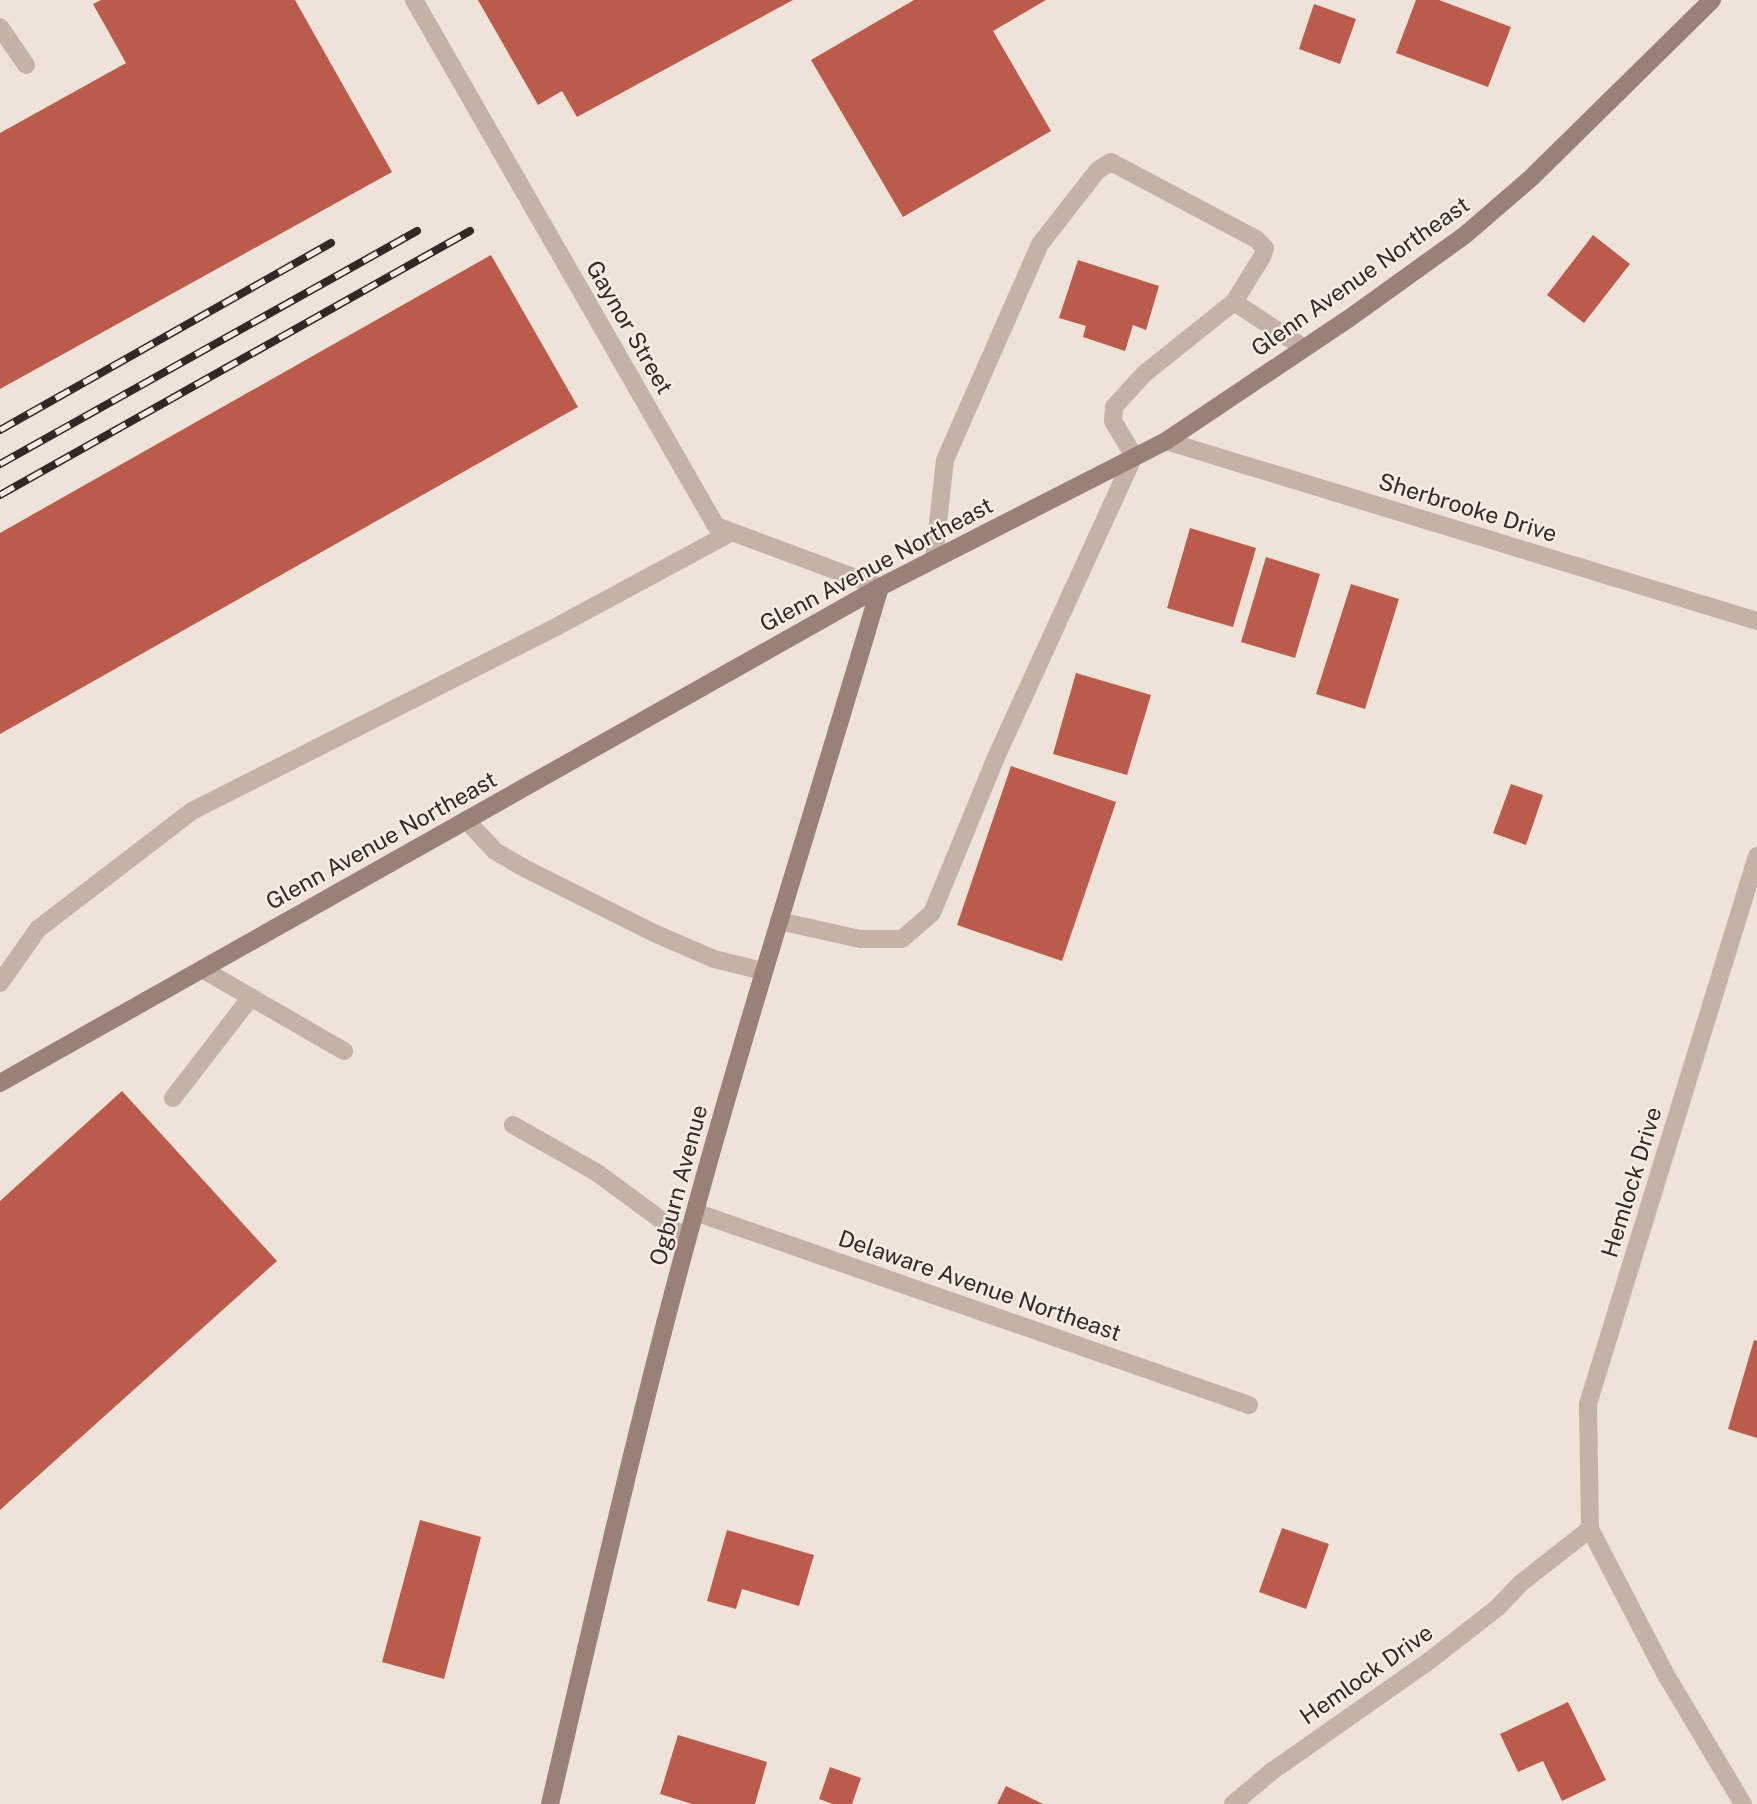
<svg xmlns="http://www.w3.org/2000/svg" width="1757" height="1804" viewBox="0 0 1757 1804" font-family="'Public Sans',sans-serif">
	<rect width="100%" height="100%" fill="#efe3d9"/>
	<g fill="#bb5b4b">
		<path d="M101,0h194l97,172 -392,217v-256l126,-70 -33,-59z"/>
		<path d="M478,0h315l-216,117 -15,-26 -24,14z"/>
		<path d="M914,0h132l-53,31 58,100 -148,86 -92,-157z"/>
		<path d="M1416,0h23l72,27 -23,60 -92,-34z"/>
		<path d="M1314,4l42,15 -16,45 -41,-15z"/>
		<path d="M1593,235l37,29 -46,59 -37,-28z"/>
		<path d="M491,255l87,152 -578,327v-201z"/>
		<path d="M1078,260l81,26 -13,44 -13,-5 -8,26 -42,-14 3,-11 -27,-8z"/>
		<path d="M1190,528l66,20 -23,79 -66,-19z"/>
		<path d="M1266,557l54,17 -25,84 -54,-16z"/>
		<path d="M1351,584l48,15 -34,110 -49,-15z"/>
		<path d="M1076,673l75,22 -24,80 -74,-21z"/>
		<path d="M1011,766l105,36 -54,159 -105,-36z"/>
		<path d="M1511,784l32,11 -17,50 -33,-12z"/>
		<path d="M122,1091l155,170 -277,249v-309z"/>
		<path d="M1754,1340l3,1v97l-29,-9z"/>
		<path d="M420,1520l61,17 -37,142 -62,-17z"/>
		<path d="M1282,1528l47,16 -23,65 -47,-17z"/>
		<path d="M727,1530l87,25 -15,51 -57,-17 -6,20 -29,-8z"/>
		<path d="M1568,1702l38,78 -44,21 -19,-40 -25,11 -18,-38z"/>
		<path d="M678,1735l89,27 -12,42h-63l-32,-10z"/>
		<path d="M830,1767l31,11 -9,26h-19l-14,-5z"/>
		<path d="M1006,1786l37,18h-46z"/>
	</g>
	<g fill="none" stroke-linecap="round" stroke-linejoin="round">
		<g stroke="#c5b2a7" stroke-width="18">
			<path d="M0,27l26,38"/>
			<path d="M934,559l11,-99 95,-216 58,-74 13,-8 145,77 9,9 -3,9 -28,45 70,46"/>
			<path d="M466,820l29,31 31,18 128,64 60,26 49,12"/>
			<path d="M779,921l81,18h42l30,-26 65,-158 137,-299 -21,-35 1,-14 30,-33 90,-72"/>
			<path d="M202,969l142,82"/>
			<path d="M0,983l38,-54 154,-118 364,-184 176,-95"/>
			<path d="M173,1098l78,-101"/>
			<path d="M513,1125l83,47 91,67"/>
		</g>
		<g stroke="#c5b2a7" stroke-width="18">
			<path d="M414,0l302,526 164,61"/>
			<path d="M1166,441l591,180"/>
			<path d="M695,1212l554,193"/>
			<path d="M1233,1804l38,-32 158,-111 68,-53 24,-25 69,-54"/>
			<path d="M1743,1804l-77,-129 -76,-146 -2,-125 169,-548"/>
		</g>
		<g stroke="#998178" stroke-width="18">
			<path d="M0,1083l880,-496 286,-146 185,-124 114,-82 66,-57 181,-178"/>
			<path d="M550,1804c44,-189 87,-379 138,-567 59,-218 128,-433 192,-650"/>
		</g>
		<defs>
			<g id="rail">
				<path d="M0,430l331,-187"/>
				<path d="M0,464l417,-233"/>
				<path d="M0,495l470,-264"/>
			</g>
		</defs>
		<use href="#rail" stroke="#322927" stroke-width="8"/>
		<use href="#rail" stroke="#f7ede5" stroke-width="5" stroke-dasharray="16" stroke-linecap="butt"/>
	</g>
	<g text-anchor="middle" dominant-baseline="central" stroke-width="5" stroke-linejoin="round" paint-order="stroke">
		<g font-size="23" fill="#322927" stroke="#f7ede5">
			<text transform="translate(1360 276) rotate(-35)">Glenn Avenue Northeast</text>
			<text transform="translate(630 327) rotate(60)">Gaynor Street</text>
			<text transform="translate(1468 507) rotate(17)">Sherbrooke Drive</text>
			<text transform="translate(876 564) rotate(-28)">Glenn Avenue Northeast</text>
			<text transform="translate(381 840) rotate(-29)">Glenn Avenue Northeast</text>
			<text transform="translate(1631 1182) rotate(-73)">Hemlock Drive</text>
			<text transform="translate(678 1185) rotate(-75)">Ogburn Avenue</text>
			<text transform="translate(980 1285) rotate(19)">Delaware Avenue Northeast</text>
			<text transform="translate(1366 1674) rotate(-35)">Hemlock Drive</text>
		</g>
	</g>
</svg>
